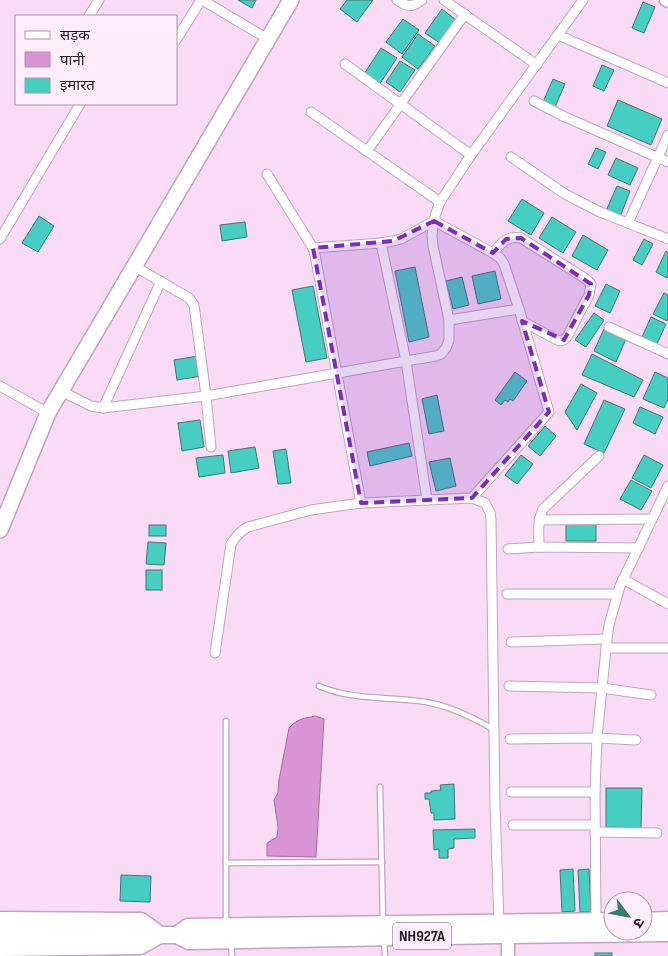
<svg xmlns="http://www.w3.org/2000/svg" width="668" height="956" viewBox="0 0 668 956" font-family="'Sofia Sans Condensed','Noto Sans Devanagari',sans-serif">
	<rect width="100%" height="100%" fill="#f9dbf6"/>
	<path fill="#d894d4" stroke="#a16f9e" d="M316,716l8,3 -8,138 -49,-1v-13l10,-6 1,-10 -4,-27 4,-7 1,-13 10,-52c8,-9 15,-10 27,-12z"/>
	<g fill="#47cec2" stroke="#49746f">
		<path d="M238,0h18l-4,8z"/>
		<path d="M347,0h26l-16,22 -17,-13z"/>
		<path d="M643,2l12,5 -11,26 -12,-5z"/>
		<path d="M442,9l14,11 -16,23 -15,-10z"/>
		<path d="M403,19l16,11 -17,24 -16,-12z"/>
		<path d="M418,34l17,12 -17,23 -16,-12z"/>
		<path d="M381,48l16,10 -18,27 -15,-11z"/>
		<path d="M400,61l15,9 -15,22 -14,-10z"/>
		<path d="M602,65l12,5 -10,21 -11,-5z"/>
		<path d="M553,79l12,5 -10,23 -12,-5z"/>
		<path d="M618,100l44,19 -11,26 -44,-19z"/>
		<path d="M596,148l10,4 -8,17 -10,-5z"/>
		<path d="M616,158l22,10 -8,17 -22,-10z"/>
		<path d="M617,186l13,5 -10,26 -14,-6z"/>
		<path d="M522,199l22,14 -13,22 -23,-14z"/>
		<path d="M39,216l15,10 -16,26 -16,-9z"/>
		<path d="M552,217l24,15 -13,21 -24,-15z"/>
		<path d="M245,222l2,15 -25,4 -2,-16z"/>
		<path d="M583,235l25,15 -11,20 -25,-14z"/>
		<path d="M644,239l9,5 -11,21 -9,-5z"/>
		<path d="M666,251l2,2v23l-1,2 -11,-6z"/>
		<path d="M415,267l14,70 -20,5 -14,-71z"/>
		<path d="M495,271l6,28 -23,5 -6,-28z"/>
		<path d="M462,277l7,28 -16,4 -7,-28z"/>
		<path d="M606,284l14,7 -10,22 -15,-7z"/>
		<path d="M313,286l14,72 -21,4 -14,-72z"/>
		<path d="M664,293l4,2v24l-1,2 -14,-7z"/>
		<path d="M594,313l10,7 -18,27 -11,-7z"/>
		<path d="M651,317l15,7 -9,20 -15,-7z"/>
		<path d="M604,329l22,10 -10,23 -22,-11z"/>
		<path d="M592,354l51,26 -9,17 -52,-22z"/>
		<path d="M198,356l3,20 -24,4 -3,-20z"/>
		<path d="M515,372l12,9 -14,20 -3,-2 -2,3 -3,-2 -4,5 -6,-5z"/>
		<path d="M655,372l13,6v21l-4,9 -21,-9z"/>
		<path d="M581,384l16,9 -20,37 -12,-18z"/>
		<path d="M437,395l7,36 -15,3 -7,-35z"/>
		<path d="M604,400l21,9 -21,44 -20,-9z"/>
		<path d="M640,407l23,10 -8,17 -22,-11z"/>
		<path d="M200,420l4,27 -22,4 -4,-28z"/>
		<path d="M545,426l11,10 -16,20 -12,-10z"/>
		<path d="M409,443l3,13 -42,10 -3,-14z"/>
		<path d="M255,447l4,21 -28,5 -3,-22z"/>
		<path d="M286,449l5,34 -13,1 -5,-33z"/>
		<path d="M223,455l2,18 -26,4 -3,-19z"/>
		<path d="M521,455l12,9 -16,20 -12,-9z"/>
		<path d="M644,455l19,10 -12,23 -19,-10z"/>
		<path d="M450,458l6,28 -20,5 -7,-29z"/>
		<path d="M631,480l21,11 -11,19 -21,-11z"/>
		<rect x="566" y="524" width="30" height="17"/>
		<rect x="149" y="525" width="17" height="11"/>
		<path d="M148,542l18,1 -2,22 -18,-1z"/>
		<rect x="146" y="570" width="16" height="20"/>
		<path d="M454,784l1,35 -21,1v-7h-3l-2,-14h-4v-6h6v-2l10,-1 -1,-5z"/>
		<path d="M606,788h36l-1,40 -35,-1z"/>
		<path d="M475,829v9l-21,1v9l-6,1v9h-9v-9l-5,1 -1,-20z"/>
		<path d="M573,869l2,42 -13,1 -2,-42z"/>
		<path d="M589,869l2,43h-11l-2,-42z"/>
		<path d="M121,875l30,1 -1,26 -30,-1z"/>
		<rect x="595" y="953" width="17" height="3"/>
	</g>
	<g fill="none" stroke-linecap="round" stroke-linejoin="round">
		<defs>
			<g id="lane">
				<path d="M319,686c31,14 72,11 107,16 24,4 46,15 67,27"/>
				<path d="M226,721v201"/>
				<path d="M380,787l3,135"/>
				<path d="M226,863l156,-1"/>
				<path d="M384,940l1,16"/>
				<path d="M231,942l1,14"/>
			</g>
			<g id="street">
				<path d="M202,0l66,39"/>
				<path d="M397,0c10,7 15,8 25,0"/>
				<path d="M444,0l93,65"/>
				<path d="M89,16l10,-16"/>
				<path d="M558,35l110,48"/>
				<path d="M176,40l25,-40"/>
				<path d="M345,64l126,91"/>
				<path d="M534,101l31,16 103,45"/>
				<path d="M311,112l129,90"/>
				<path d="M367,151l98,-137"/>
				<path d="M511,157l54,37 35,18 68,27"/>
				<path d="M267,174l46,74 2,7 46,248"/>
				<path d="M628,223l40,-88"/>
				<path d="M0,239l80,-135"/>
				<path d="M381,243l25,118 21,139"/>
				<path d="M313,248l68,-5 12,-2 8,-2 33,-18 59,32 7,5 4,6 15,45 30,103 -77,86"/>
				<path d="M493,253c9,-10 13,-18 28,-15l65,41 5,5 -2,11 -22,42c-3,3 -5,5 -10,3l-35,-19"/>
				<path d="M134,266l55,32 5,7 12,91 5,51"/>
				<path d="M449,320l70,-11"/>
				<path d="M609,327l59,27"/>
				<path d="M0,386l48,27"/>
				<path d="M61,391l30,15 12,2 103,-12 200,-35 30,-5 5,-2 5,-6 3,-8v-20l-16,-74 -1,-11 2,-14 2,-8 4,-11 31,-47 112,-155"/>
				<path d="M103,408l58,-127"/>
				<path d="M539,520l113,-1"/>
				<path d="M539,547c0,-13 -2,-26 4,-38l56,-53"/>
				<path d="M508,549l31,-2 100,1"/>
				<path d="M623,579l45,25"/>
				<path d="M507,594h111"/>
				<path d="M511,642l96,-3"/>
				<path d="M606,648h62"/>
				<path d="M215,653l16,-109c5,-8 9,-13 17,-17l63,-17 50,-7 111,-5 13,5 5,9 1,8 4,284 4,119"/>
				<path d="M509,686l93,2 49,7"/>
				<path d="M510,739l87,-1 39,2"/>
				<path d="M511,792h84"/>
				<path d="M513,825h82"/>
				<path d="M595,832l62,1"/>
				<path d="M596,922l-1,-130 2,-54 10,-99 2,-14 11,-39 48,-100"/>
			</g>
			<g id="secondary">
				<path d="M666,0l2,1"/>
				<path d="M508,935v21"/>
			</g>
			<path id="primary" d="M0,530l48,-117 243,-413"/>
			<g id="highway">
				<path d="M0,920l141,1 19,14 -20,11 -140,2"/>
				<path d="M643,921l25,-1"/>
				<path d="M0,935h177l12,6 312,-6 167,-2"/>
				<path d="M177,935l11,-8 425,-6"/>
			</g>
		</defs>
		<use href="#lane" stroke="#c1a4be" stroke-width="7"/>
		<use href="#street" stroke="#c1a4be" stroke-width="11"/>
		<use href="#secondary" stroke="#c1a4be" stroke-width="15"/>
		<use href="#primary" stroke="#c1a4be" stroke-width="18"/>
		<use href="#highway" stroke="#c1a4be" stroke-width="19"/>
		<use href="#lane" stroke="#fff" stroke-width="4.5"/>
		<use href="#street" stroke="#fff" stroke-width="9"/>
		<use href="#secondary" stroke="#fff" stroke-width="12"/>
		<use href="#primary" stroke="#fff" stroke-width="15"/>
		<use href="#highway" stroke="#fff" stroke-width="16"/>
	</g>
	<path fill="#7b2cbf" fill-opacity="0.2" stroke="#7b2cbf" stroke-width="4" stroke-dasharray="10 6" stroke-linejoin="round" d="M434,221l59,32 13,-14 15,-1 70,46 -2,11 -25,45 -42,-19 27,91 -77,86 -111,5 -48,-255 80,-7z"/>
	<g text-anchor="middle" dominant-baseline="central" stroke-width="4" stroke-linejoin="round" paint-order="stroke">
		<rect fill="#ffecfd" stroke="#645863" stroke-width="1" x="393" y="922.5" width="58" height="27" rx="4"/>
		<g font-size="16" font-weight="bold" fill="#221821">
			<text x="422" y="936">NH927A</text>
		</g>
	</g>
	<rect x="15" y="15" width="162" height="90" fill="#ffecfd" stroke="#a797a5"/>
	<rect x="25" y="31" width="25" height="8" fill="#ffffff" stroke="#a797a5"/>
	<text x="60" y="40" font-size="15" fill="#221821">सड़क</text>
	<rect x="25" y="52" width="25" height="15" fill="#d894d4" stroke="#a797a5"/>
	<text x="60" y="65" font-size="15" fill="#221821">पानी</text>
	<rect x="25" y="78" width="25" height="15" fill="#47cec2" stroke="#a797a5"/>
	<text x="60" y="90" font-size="15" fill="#221821">इमारत</text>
	<g transform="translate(628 916) rotate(122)"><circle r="24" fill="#ffecfd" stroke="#a797a5"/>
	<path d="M0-4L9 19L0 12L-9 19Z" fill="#347b74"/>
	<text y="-8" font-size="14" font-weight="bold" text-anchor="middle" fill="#221821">उ</text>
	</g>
</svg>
